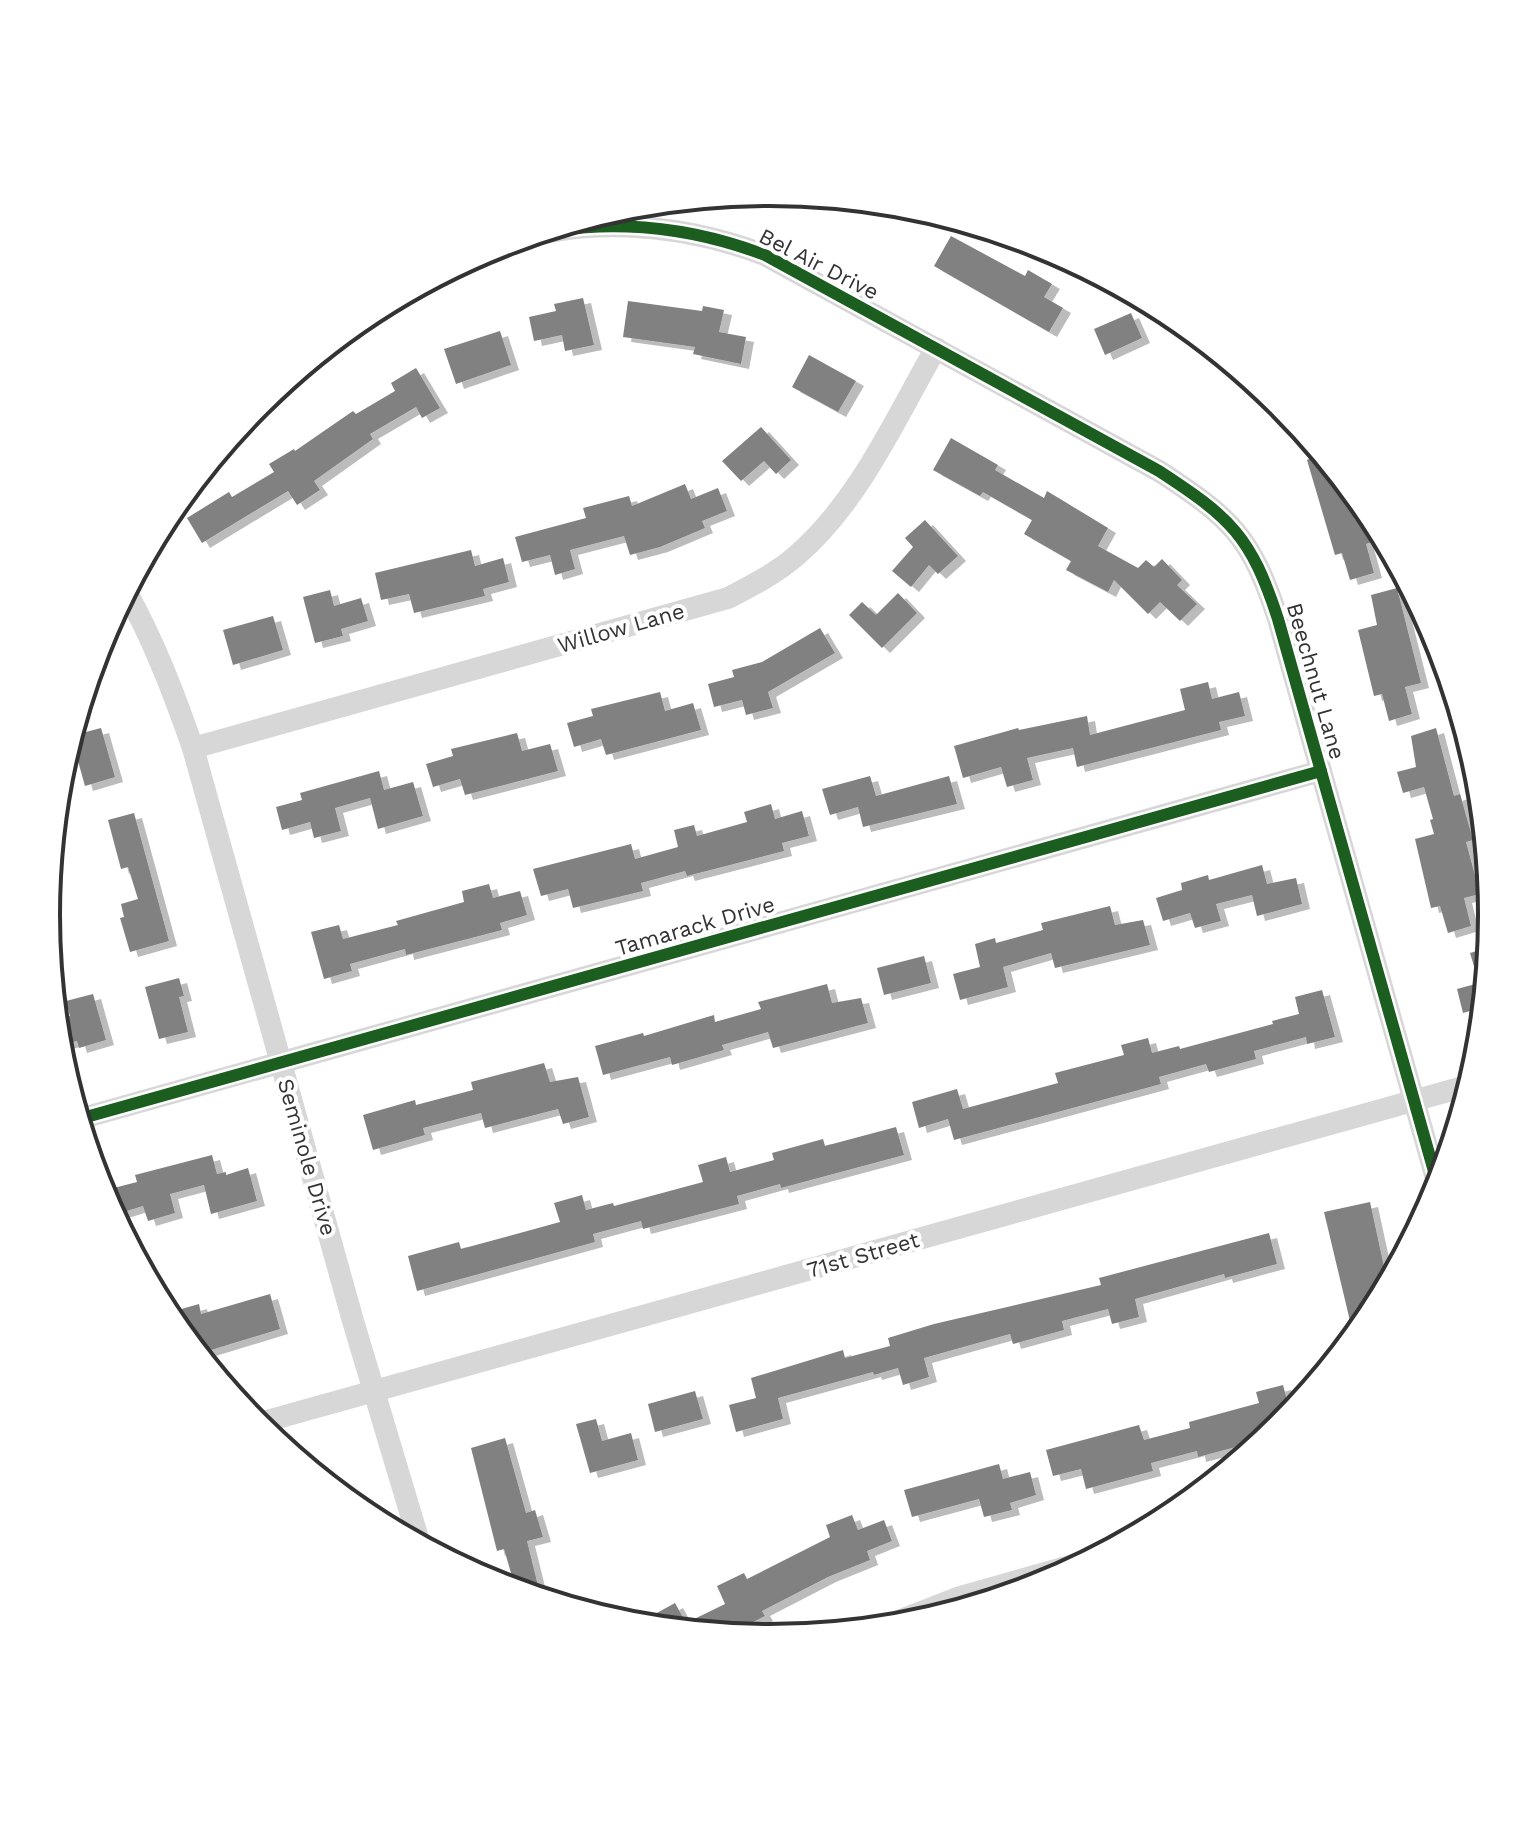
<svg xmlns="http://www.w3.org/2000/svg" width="1539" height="1830" viewBox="0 0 1539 1830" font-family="'Work Sans',sans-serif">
	<defs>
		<filter id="shadow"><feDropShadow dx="8" dy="5" stdDeviation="0" flood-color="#0004"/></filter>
	</defs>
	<rect width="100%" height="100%" fill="#fff"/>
	<g fill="#818181" filter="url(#shadow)">
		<path d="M951,236l74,40 3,-6 24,14 -8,13 19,11 -14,24 -115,-66z"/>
		<path d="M583,298l11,47 -29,6 -3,-16 -28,6 -5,-24 27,-6 -2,-7z"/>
		<path d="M628,301l74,10 1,-5 21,4 -5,22 27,5 -5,27 -48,-10 2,-7 -72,-10z"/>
		<path d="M1131,313l11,25 -37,17 -11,-26z"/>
		<path d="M500,331l11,34 -55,19 -12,-35z"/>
		<path d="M809,355l47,26 -18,31 -46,-25z"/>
		<path d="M416,368l24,40 -18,10 -6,-11 -46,27 3,5 -59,42 6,9 -23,15 -9,-14 -86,52 -15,-25 42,-26 3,5 42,-25 -5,-8 25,-15 1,2 58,-40 3,3 39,-23 -4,-8z"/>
		<path d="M761,427l30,33 -15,14 -12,-13 -23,20 -19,-20z"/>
		<path d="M1301,428l43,52 11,40 17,-5 4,8 5,16 -15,5 8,29 -24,7 -8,-27 -7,2 -28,-95 2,-1z"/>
		<path d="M951,438l47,27 -3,5 49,28 3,-7 61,37 -10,18 40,22 8,-8 8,7 8,-8 20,21 -5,5 20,19 -17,17 -20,-19 -12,12 -34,-34 -6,12 -42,-22 5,-9 -47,-27 8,-14 -49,-28 -3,4 -47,-26z"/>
		<path d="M685,484l6,15 27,-11 9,23 -25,10 3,7 -45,19 -30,8 -6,-19 -54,14 5,19 -20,6 -5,-20 -28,7 -7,-25 71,-19 -3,-10 46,-12 3,10z"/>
		<path d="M925,520l33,36 -20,18 -9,-9 -18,22 -19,-16 21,-24 -8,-9z"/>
		<path d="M471,550l4,16 28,-8 6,24 -26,7 2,7 -71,17 -5,-19 -28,6 -6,-27z"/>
		<path d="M1397,588l24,95 -16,4 7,27 -23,7 -7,-27 -8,2 -16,-66 19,-5 -6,-30z"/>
		<path d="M330,590l4,16 27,-8 7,23 -27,8 2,7 -28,7 -12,-46z"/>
		<path d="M898,593l19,20 -35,35 -33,-33 13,-13 14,13z"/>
		<path d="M273,616l10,34 -50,15 -10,-35z"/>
		<path d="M820,628l15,25 -67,39 5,16 -27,7 -4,-15 -28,7 -6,-23 26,-7 -2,-7 30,-8z"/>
		<path d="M1208,682l4,17 27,-7 6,24 -26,6 2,8 -144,37 -4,-19 -46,10 6,22 -26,7 -6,-20 -38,11 -9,-32 64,-18 1,2 68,-14 3,19 95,-25 -5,-21z"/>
		<path d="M660,692l5,19 28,-8 8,27 -95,25 -5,-16 -27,8 -7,-24 26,-7 -2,-7z"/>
		<path d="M101,728l14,49 -30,9 -14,-50z"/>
		<path d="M1436,728l18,68 6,-2 13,46 -7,2 14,52 -16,4 7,28 -23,7 -8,-27 -9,2 -16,-69 19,-5 -4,-14 3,-1 -9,-32 -21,6 -6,-21 19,-5 -5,-31z"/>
		<path d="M517,733l5,18 28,-7 8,27 -93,24 -5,-16 -27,8 -7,-23 27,-8 -2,-7z"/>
		<path d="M379,771l5,19 29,-8 10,34 -45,13 -8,-31 -35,10 6,23 -27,7 -4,-16 -28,8 -6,-23 26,-7 -2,-7z"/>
		<path d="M870,776l6,20 73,-20 8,28 -94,23 -5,-20 -28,8 -8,-26z"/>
		<path d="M771,804l4,15 27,-8 7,25 -27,7 2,8 -97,25 -2,-5 -44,12 2,8 -70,17 -5,-19 -27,7 -8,-27 98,-25 4,15 43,-12 -4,-17 20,-5 3,11 50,-14 -3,-10z"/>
		<path d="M134,813l35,128 -39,11 -10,-34 4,-1 -3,-13 17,-5 -10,-32 -7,2 -13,-49z"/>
		<path d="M1262,865l5,19 29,-6 6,26 -45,12 -5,-21 -36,9 5,17 -26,7 -5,-15 -27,8 -7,-23 26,-8 -1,-7 27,-8 1,5z"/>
		<path d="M489,884l4,14 27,-7 7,24 -27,8 2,7 -96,25 -1,-6 -55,15 2,7 -28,8 -13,-47 28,-7 4,14 55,-14 -2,-4 68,-19 -2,-11z"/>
		<path d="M1110,906l5,19 28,-5 7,25 -95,23 -4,-15 -48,14 5,20 -48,13 -7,-26 27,-7 -5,-23 20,-6 1,5 47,-13 -2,-7z"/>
		<path d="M1490,947l-6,60 -21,6 -6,-24 22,-6 -9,-30z"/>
		<path d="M924,956l7,27 -47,12 -7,-27z"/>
		<path d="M179,978l5,18 -5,1 9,35 -29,7 -14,-52z"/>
		<path d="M827,984l5,19 29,-5 7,25 -95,25 -5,-16 -46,13 2,5 -52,15 -2,-8 -67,18 -8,-29 48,-13 1,3 70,-21 1,7 46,-13 -3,-7z"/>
		<path d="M1322,990l13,47 -28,7 -1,-7 -52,14 2,8 -47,13 -3,-8 -47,13 2,7 -207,56 -6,-21 -29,9 -7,-26 45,-13 6,20 95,-26 -3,-10 69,-18 -3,-10 27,-7 4,15 27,-7 1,3 93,-25 -1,-3 27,-7 -4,-17z"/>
		<path d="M93,994l13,46 -27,8 -2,-7 -18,4 -3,-25 14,-4 -4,-15z"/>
		<path d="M544,1063l6,19 28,-5 11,40 -26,7 -5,-15 -73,19 -4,-15 -58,15 2,7 -52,15 -10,-35 52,-15 1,5 57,-15 -2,-8z"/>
		<path d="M896,1127l8,28 -123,33 -1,-4 -43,12 2,8 -96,25 -2,-8 -48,13 2,8 -178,49 -9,-35 51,-14 2,7 99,-27 -6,-19 28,-8 4,15 27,-7 1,3 89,-24 -5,-17 28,-8 4,15 44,-12 -2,-7 51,-14 2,7z"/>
		<path d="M212,1155l5,19 9,-2v3l22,-7 9,33 -46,13 -7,-29 -34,9 5,19 -27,8 -5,-15 -26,8 -7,-25 27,-7 -2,-7z"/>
		<path d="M1370,1202l18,83 -26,43 -3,-10 -9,3 -26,-109z"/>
		<path d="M1269,1233l8,31 -52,14 -1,-4 -89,25 4,18 -27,7 -4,-15 -46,12 2,9 -51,14 -3,-10 -86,24 5,19 -26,8 -5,-17 -24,7 -1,-3 -95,26 5,21 -47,13 -7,-27 27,-7 -5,-20 92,-28 2,8 45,-12 -2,-8 46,-14 167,-39 -2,-7z"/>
		<path d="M270,1294l10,35 -82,25 -23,-29 -4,-13 28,-8 2,10z"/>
		<path d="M1283,1385l4,15 20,-5 -26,32 -15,12 -68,18 -1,-6 -46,12 2,8 -67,18 -5,-20 -28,7 -7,-26 93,-25 5,15 46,-12 -1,-6 70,-19 -3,-11z"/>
		<path d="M695,1391l8,28 -48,13 -7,-28z"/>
		<path d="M596,1419l6,22 29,-8 7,27 -48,13 -14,-49z"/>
		<path d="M505,1438l21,75 9,-3 8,27 -16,4 14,57 -25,-8 -12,-41 -7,2 -26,-103z"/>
		<path d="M999,1464l4,15 27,-7 6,23 -26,8 2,7 -28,7 -5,-18 -67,18 -8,-27z"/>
		<path d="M852,1515l6,15 26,-10 8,21 -25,10 3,9 -42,17 -66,34 3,5 -24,12 -3,-5 -20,10 -83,-8 40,-22 11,20 39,-19 -8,-18 27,-13 3,6 83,-42 -4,-12z"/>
	</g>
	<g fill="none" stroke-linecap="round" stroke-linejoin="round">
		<g stroke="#d7d7d7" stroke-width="22">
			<path d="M489,249c89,-35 189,-27 276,6l394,216c72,47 92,65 119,148l161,570"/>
			<path d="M363,317l11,-7"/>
			<path d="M126,591c28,50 48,103 67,157l160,573 67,224"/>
			<path d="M193,748l535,-150c23,-12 47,-24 68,-42 63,-54 99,-137 140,-208"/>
			<path d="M79,1119l1242,-348"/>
			<path d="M256,1424l1214,-339"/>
			<path d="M883,1627l77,-30 131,-37"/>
		</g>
		<defs>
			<g id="cycleway">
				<path d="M489,249c89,-35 189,-27 276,6l394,216c72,47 92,65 119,148l161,570"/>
				<path d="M79,1119l1242,-348"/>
			</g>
		</defs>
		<use href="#cycleway" stroke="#fff" stroke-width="17"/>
		<use href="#cycleway" stroke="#1b5e20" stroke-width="12"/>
	</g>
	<g text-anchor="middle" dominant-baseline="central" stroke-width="8" stroke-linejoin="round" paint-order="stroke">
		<g font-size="22" fill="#333" stroke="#fff">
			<text transform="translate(819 264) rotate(27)">Bel Air Drive</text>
			<text transform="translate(621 628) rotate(-16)">Willow Lane</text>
			<text transform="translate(1316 681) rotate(74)">Beechnut Lane</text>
			<text transform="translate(695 926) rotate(-16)">Tamarack Drive</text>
			<text transform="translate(307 1157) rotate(74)">Seminole Drive</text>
			<text transform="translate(863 1255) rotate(-16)">71st Street</text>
		</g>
	</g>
	<path d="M0 0H1539V1830H0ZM60 915a709 709 0 1 1 1418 0a709 709 0 1 1-1418 0Z" fill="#fff" fill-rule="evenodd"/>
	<path fill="none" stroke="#333" stroke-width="4" d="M60 915a709 709 0 1 1 1418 0a709 709 0 1 1-1418 0Z"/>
</svg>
